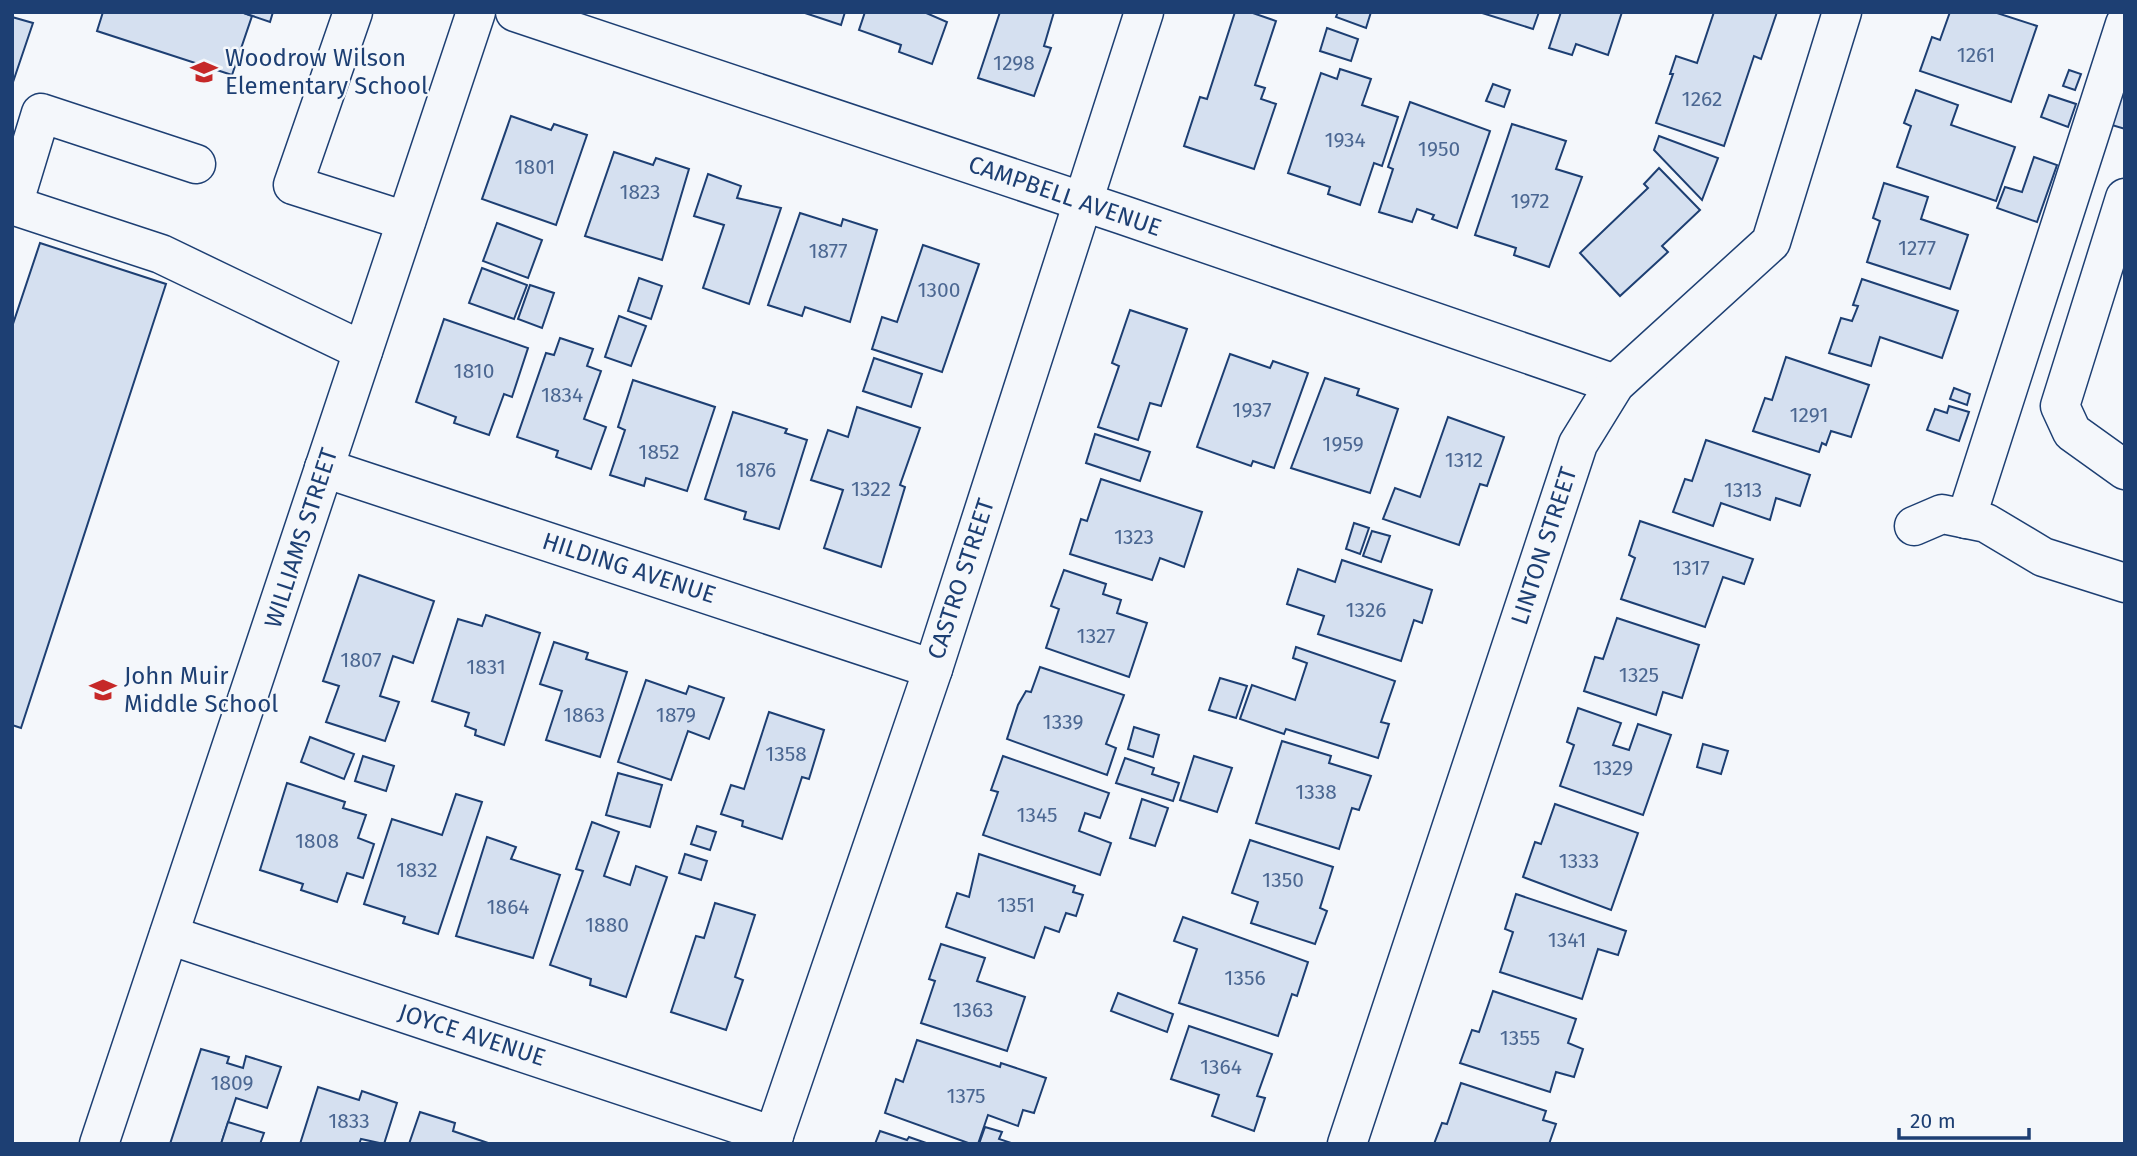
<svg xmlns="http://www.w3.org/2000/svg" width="2137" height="1156" viewBox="0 0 2137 1156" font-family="'Fira Sans',sans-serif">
	<rect width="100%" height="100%" fill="#f4f7fb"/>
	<g fill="#d5e0f0" stroke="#1d3f73" stroke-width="2">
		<path d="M103,12h138l11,4 -20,59 -135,-44z"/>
		<path d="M241,12h32l-3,10z"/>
		<path d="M802,12h43l-4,13z"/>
		<path d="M865,12h59l23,10 -15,42 -33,-12 2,-7 -42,-15z"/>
		<path d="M1000,12h54l-10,34 7,2 -17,48 -56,-18z"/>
		<path d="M1235,12h15l26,9 -21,64 10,3 -4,11 15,5 -22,65 -70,-23 16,-49 7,2z"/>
		<path d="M1338,12h33l-5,16 -30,-11z"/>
		<path d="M1479,12h60l-6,17z"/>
		<path d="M1561,12h61l-14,43 -32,-11 -4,11 -23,-7z"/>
		<path d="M1714,12h63l-16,47 -7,-3 -30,90 -68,-23 17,-49h-3l6,-18 21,7z"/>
		<path d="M1950,12h44l43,14 -26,76 -91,-31 12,-34 8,3z"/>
		<path d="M12,17l21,6 -21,62z"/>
		<path d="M1327,28l31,11 -7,22 -31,-10z"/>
		<path d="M2125,53v76l-23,-7z"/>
		<path d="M1340,69l31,10 -9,26 36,12 -16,49 -8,-3 -14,42 -32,-11 2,-7 -42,-14 33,-100 16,6z"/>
		<path d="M2069,70l12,4 -6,16 -12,-4z"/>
		<path d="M1493,84l17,6 -6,17 -18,-6z"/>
		<path d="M1916,90l42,15 -7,20 64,22 -19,54 -99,-34 14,-41 -7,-3z"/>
		<path d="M2049,95l27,9 -8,23 -27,-10z"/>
		<path d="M1410,102l80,29 -33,97 -25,-9 2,-4 -17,-6 -5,13 -33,-10 14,-43 -5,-2z"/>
		<path d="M511,116l40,14 3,-6 33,11 -31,90 -74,-26z"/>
		<path d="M1512,124l54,17 -10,28 26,8 -33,90 -35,-12 2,-7 -41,-13z"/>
		<path d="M1659,136l59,22 -16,42 -48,-50z"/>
		<path d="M614,152l39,13 3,-7 33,11 -27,91 -77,-24z"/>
		<path d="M2034,157l23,8 -20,57 -40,-14 8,-21 17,5z"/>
		<path d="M1659,168l41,42 -38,36 6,6 -48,44 -40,-43 68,-65 -4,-4z"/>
		<path d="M708,174l33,12 -4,12 44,10 -32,96 -46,-16 21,-63 -30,-9z"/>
		<path d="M1884,183l44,14 -7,22 47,16 -18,54 -83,-27 13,-41 -7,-3z"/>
		<path d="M800,213l41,13 2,-7 34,11 -27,92 -45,-15 -3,9 -34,-11z"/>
		<path d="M497,223l45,17 -14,38 -45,-17z"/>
		<path d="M40,243l126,41 -145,444 -9,-3v-398z"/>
		<path d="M923,245l56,19 -37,108 -70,-23 10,-32 15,5z"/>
		<path d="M482,268l45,17 -13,34 -45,-16z"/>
		<path d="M639,278l23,8 -11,33 -23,-8z"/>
		<path d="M1862,279l96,32 -16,47 -62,-21 -9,29 -42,-13 12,-35 11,3 6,-15 -5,-1z"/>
		<path d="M530,285l24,8 -12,35 -24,-9z"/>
		<path d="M1130,310l57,19 -26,77 -11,-3 -12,37 -40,-13 21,-61 -7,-3z"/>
		<path d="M619,316l27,10 -15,40 -26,-9z"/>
		<path d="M444,319l84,29 -16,49 -8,-3 -15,41 -35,-12 2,-6 -40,-15z"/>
		<path d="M560,338l33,11 -6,17 14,5 -17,48 22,8 -15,42 -35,-12 2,-6 -41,-14 29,-84 8,2z"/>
		<path d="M1230,354l40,14 3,-7 35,12 -34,95 -21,-7 -2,5 -54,-19z"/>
		<path d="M1786,357l83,28 -18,52 -20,-6 -5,14 -4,-2 -3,9 -66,-21 12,-33 7,2z"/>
		<path d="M874,358l48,16 -11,33 -48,-16z"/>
		<path d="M1325,378l34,11 -2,6 41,14 -28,84 -79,-25z"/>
		<path d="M633,380l82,27 -28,84 -41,-13 -2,8 -34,-11 15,-45 -7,-3z"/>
		<path d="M1954,388l16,6 -3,11 -17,-6z"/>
		<path d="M1949,406l20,6 -10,29 -32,-11 8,-21 12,4z"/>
		<path d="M857,407l63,21 -20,57 5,2 -24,80 -57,-19 19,-58 -32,-10 17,-50 20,7z"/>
		<path d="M733,412l54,17 -2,4 22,7 -28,89 -35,-10 2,-7 -41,-13z"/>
		<path d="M1448,417l56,20 -17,49 -7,-2 -21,61 -76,-26 12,-31 25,9z"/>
		<path d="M1095,434l55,18 -10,29 -54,-18z"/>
		<path d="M1706,440l104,35 -10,31 -24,-8 -6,22 -49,-17 -8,23 -40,-14 12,-33 7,2z"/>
		<path d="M1101,479l101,33 -18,55 -24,-9 -8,22 -82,-26 11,-35 6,2z"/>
		<path d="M1640,521l113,38 -9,25 -21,-7 -18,50 -84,-28 14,-41 -6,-3z"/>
		<path d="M1354,523l15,5 -9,26 -14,-5z"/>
		<path d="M1372,531l18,5 -9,26 -18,-6z"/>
		<path d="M1342,560l90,30 -10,33 -8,-3 -13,41 -83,-27 6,-18 -37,-12 11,-35 37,13z"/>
		<path d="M1064,570l42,14 -3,10 18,6 -4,13 30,10 -18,54 -83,-29 13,-39 -8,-3z"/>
		<path d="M359,575l75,26 -21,62 -20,-7 -13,40 19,6 -14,39 -59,-19 13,-36 -16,-5z"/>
		<path d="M486,615l54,18 -36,112 -29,-10 1,-5 -11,-4 4,-13 -37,-12 26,-82 24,7z"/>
		<path d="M1617,618l82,27 -17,53 -19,-6 -7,23 -72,-24 11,-34 8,2z"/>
		<path d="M554,642l34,11 -2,6 41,13 -27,85 -54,-17 16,-49 -22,-7z"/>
		<path d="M1296,647l99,34 -14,41 8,2 -11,34 -92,-29 -2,5 -44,-15 12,-34 43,15 12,-37 -14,-5z"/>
		<path d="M1040,667l84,28 -18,49 10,4 -9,27 -100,-36 11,-34 8,-14 5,1z"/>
		<path d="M1220,678l27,8 -11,32 -27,-8z"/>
		<path d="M646,680l40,14 3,-8 35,12 -15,41 -21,-8 -17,49 -53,-18z"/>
		<path d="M1578,708l43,15 -8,22 16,5 9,-26 33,11 -28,80 -83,-29 14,-41 -7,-3z"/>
		<path d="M769,712l55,18 -15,49 -7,-2 -20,62 -40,-13 1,-5 -22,-7 10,-29 13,4z"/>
		<path d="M1134,727l25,8 -6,22 -25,-8z"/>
		<path d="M310,737l44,17 -10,25 -43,-17z"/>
		<path d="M1282,741l49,15 -2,7 42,13 -12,34 -7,-2 -13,41 -83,-26z"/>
		<path d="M1703,744l25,7 -7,23 -24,-7z"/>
		<path d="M363,756l31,10 -8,25 -31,-10z"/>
		<path d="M1003,756l106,37 -9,25 -15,-5 -6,18 32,12 -11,32 -117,-40 15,-43 -7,-2z"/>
		<path d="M1194,756l38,12 -15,44 -37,-12z"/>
		<path d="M1125,758l29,10 -2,6 27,9 -6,18 -57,-18z"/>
		<path d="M618,773l44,12 -12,42 -44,-12z"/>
		<path d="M287,783l58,19 -2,6 23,7 -8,23 16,6 -11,34 -16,-5 -10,29 -36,-12 2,-6 -43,-14z"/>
		<path d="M456,794l26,8 -44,132 -35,-11 2,-6 -41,-13 28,-85 50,16z"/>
		<path d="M1142,799l26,9 -13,38 -25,-8z"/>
		<path d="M1555,804l83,29 -27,77 -88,-33 12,-35 6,2z"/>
		<path d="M592,822l27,10 -15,44 26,9 6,-19 31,11 -41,120 -36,-12 1,-6 -41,-14 33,-94 -7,-2z"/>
		<path d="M697,826l19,6 -6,18 -19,-6z"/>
		<path d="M487,837l29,10 -5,12 49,16 -27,83 -77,-22z"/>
		<path d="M1250,840l83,27 -13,41 7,3 -12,33 -64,-21 7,-21 -26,-9z"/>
		<path d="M685,854l22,7 -6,19 -22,-7z"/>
		<path d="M979,854l96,32 -2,6 10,3 -7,21 -10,-3 -7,19 -14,-5 -11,31 -88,-31 11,-34 12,4z"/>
		<path d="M1516,894l110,37 -8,24 -20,-6 -16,50 -82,-27 13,-40 -8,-3z"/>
		<path d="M715,903l40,12 -20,62 8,3 -17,50 -55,-18 25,-76 8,2z"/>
		<path d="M1183,917l125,45 -11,34 -5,-2 -14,42 -99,-33 18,-54 -23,-8z"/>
		<path d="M941,944l44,14 -8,23 48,16 -18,54 -86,-28 14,-42 -6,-2z"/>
		<path d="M1493,991l83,28 -8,24 15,6 -9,28 -18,-5 -6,20 -90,-29 12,-33 7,2z"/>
		<path d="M1118,993l55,21 -6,18 -56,-21z"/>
		<path d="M1189,1026l83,28 -15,42 8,2 -11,33 -42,-15 7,-21 -48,-16z"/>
		<path d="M917,1040l83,27 1,-4 45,15 -12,35 -11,-3 -5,16 -30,-11 -10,29h-7l-86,-31 11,-34 7,3z"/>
		<path d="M201,1049l28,8 -2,6 16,5 3,-12 35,11 -14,41 -31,-10 -15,46h-51z"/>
		<path d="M1461,1083l85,28 -3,9 13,4 -7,20h-115l8,-21 5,1z"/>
		<path d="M318,1087l41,13 3,-9 35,12 -13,41 -23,-5 -2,5h-59z"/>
		<path d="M420,1112l35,11 -2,8 38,13h-82z"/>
		<path d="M228,1122l36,11 -4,11h-39z"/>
		<path d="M985,1127l17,5 -3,7 15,5h-35z"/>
		<path d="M880,1131l27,9 2,-3 20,7h-54z"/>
	</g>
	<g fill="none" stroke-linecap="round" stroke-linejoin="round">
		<defs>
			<g id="minor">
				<path d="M353,12l-60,173 113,36"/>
				<path d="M515,12l608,203 492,169"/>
				<path d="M2125,198l-65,208 12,26 53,38"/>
				<path d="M12,205l149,49 202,97"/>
				<path d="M13,205l28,-92 155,51"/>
				<path d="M324,468l609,201"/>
				<path d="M1966,519l159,-495"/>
				<path d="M1914,526l28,-12 44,9 57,34 82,26"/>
				<path d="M169,935l605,201"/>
				<path d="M99,1144l377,-1132"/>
				<path d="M771,1144l162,-475 211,-657"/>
				<path d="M1347,1144l231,-700 37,-60 156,-142 71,-230"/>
			</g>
		</defs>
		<use href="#minor" stroke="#1d3f73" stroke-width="41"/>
		<use href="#minor" stroke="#f4f7fb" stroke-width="38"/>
	</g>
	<defs>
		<symbol id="school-bare" viewBox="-9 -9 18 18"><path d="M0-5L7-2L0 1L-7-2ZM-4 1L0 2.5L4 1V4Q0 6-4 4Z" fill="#c62828" stroke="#f4f7fb" stroke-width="2.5" paint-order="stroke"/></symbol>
	</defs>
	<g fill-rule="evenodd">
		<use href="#school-bare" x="185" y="53" width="38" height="38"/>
		<use href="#school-bare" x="84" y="671" width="38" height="38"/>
	</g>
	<g text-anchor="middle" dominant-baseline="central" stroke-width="5" stroke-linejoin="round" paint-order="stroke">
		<g font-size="21" fill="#4b6792">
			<text x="1976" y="55">1261</text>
			<text x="1014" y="63">1298</text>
			<text x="1702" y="99">1262</text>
			<text x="1345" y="140">1934</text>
			<text x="1439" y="149">1950</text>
			<text x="535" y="167">1801</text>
			<text x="640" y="192">1823</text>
			<text x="1530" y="201">1972</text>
			<text x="1917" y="248">1277</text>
			<text x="828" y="251">1877</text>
			<text x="939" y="290">1300</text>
			<text x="474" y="371">1810</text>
			<text x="562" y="395">1834</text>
			<text x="1252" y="410">1937</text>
			<text x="1809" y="415">1291</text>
			<text x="1343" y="444">1959</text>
			<text x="659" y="452">1852</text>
			<text x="1464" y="460">1312</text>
			<text x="756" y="470">1876</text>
			<text x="871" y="489">1322</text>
			<text x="1743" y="490">1313</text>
			<text x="1134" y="537">1323</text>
			<text x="1691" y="568">1317</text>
			<text x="1366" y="610">1326</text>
			<text x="1096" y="636">1327</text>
			<text x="361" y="660">1807</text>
			<text x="486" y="667">1831</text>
			<text x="1639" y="675">1325</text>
			<text x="584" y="715">1863</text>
			<text x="676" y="715">1879</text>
			<text x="1063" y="722">1339</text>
			<text x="786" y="754">1358</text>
			<text x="1613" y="768">1329</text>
			<text x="1316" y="792">1338</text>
			<text x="1037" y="815">1345</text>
			<text x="317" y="841">1808</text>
			<text x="1579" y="861">1333</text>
			<text x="417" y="870">1832</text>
			<text x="1283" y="880">1350</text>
			<text x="1016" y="905">1351</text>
			<text x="508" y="907">1864</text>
			<text x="607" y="925">1880</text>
			<text x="1567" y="940">1341</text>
			<text x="1245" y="978">1356</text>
			<text x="973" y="1010">1363</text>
			<text x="1520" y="1038">1355</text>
			<text x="1221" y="1067">1364</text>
			<text x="232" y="1083">1809</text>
			<text x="966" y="1096">1375</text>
			<text x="349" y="1121">1833</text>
		</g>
		<g font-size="24" fill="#1d3f73" stroke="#f4f7fb" text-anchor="start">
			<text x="225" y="58">Woodrow Wilson<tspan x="225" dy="28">Elementary School</tspan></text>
			<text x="124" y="676">John Muir<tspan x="124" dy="28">Middle School</tspan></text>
		</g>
		<g font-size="24" fill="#1d3f73" stroke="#f4f7fb">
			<text transform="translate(1065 196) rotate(19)">CAMPBELL AVENUE</text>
			<text transform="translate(301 538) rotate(-72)">WILLIAMS STREET</text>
			<text transform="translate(1544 546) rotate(-72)">LINTON STREET</text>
			<text transform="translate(629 568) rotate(18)">HILDING AVENUE</text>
			<text transform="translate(961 579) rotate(-72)">CASTRO STREET</text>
			<text transform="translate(472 1035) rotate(18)">JOYCE AVENUE</text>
		</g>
	</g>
	<rect width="2137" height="1156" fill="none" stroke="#1d3f73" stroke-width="28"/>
	<path d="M1899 1128v10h130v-10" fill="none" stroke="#1d3f73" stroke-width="3.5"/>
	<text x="1910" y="1128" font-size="21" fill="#1d3f73" stroke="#f4f7fb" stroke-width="5" paint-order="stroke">20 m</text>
</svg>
